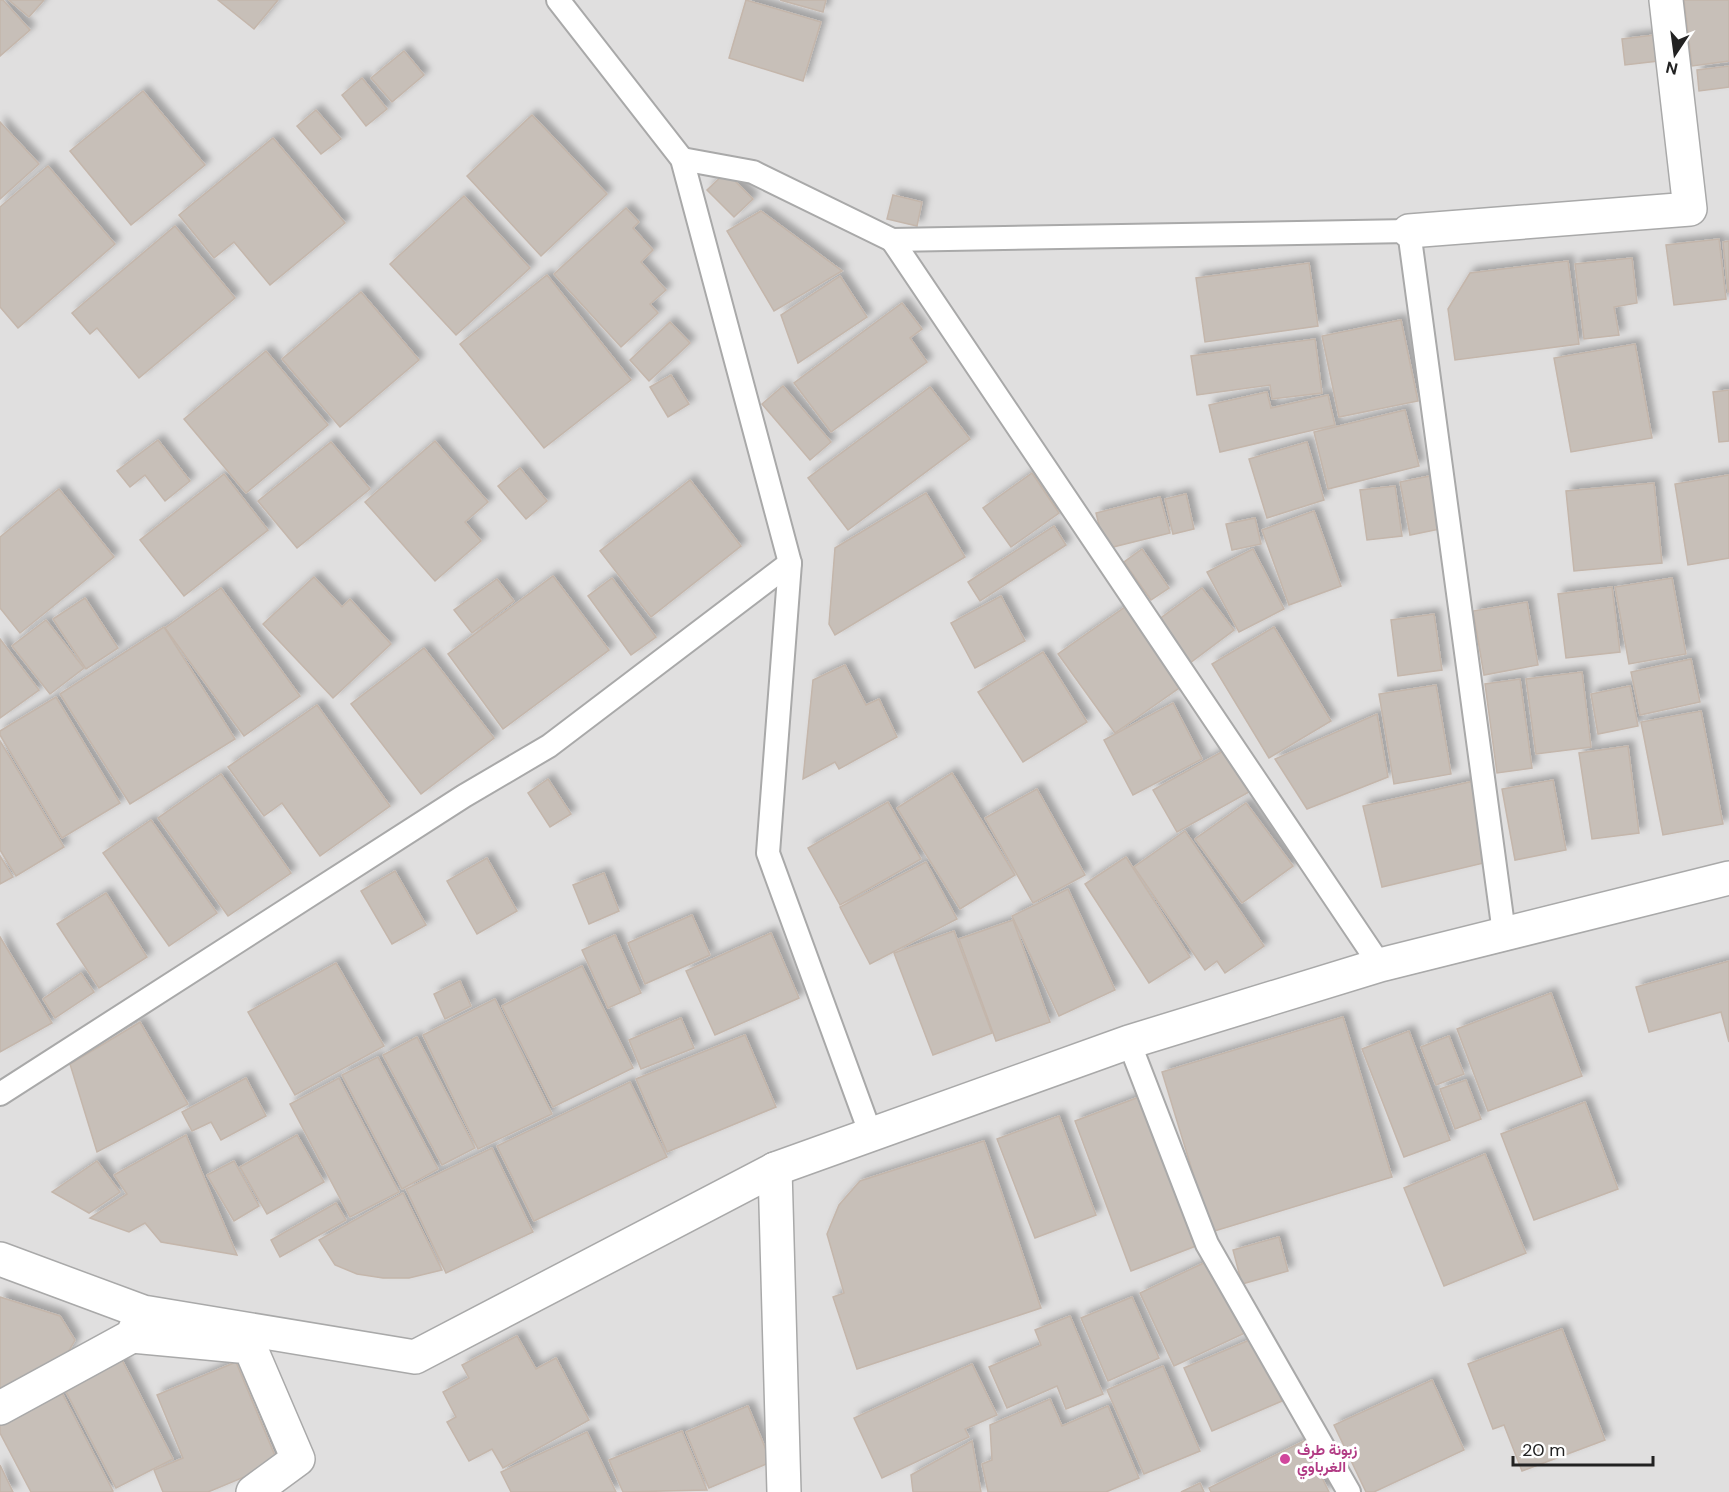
<svg xmlns="http://www.w3.org/2000/svg" width="1729" height="1492" viewBox="0 0 1729 1492" font-family="'DM Sans',Vazirmatn,sans-serif">
	<defs>
		<filter id="shadow"><feDropShadow dx="5.5" dy="-5.5" stdDeviation="3" flood-color="#0004"/></filter>
	</defs>
	<rect width="100%" height="100%" fill="#f2efe9"/>
	<rect fill="#e0dfdf" x="0" y="0" width="1729" height="1492"/>
	<g fill="#c7bfb8" stroke="#c4b6ab" stroke-width="1.5" filter="url(#shadow)">
		<path d="M0,0h3l27,30 -30,26z"/>
		<path d="M9,0h35l-15,17z"/>
		<path d="M218,0h60l-24,29z"/>
		<path d="M746,0l75,22 -18,59 -74,-23z"/>
		<path d="M780,0h46l-3,12z"/>
		<path d="M1684,0h45v61l-37,5z"/>
		<path d="M1654,35l4,26 -33,4 -3,-26z"/>
		<path d="M404,51l20,24 -32,27 -21,-24z"/>
		<path d="M1729,66v21l-30,4 -2,-21z"/>
		<path d="M362,78l25,31 -21,17 -24,-31z"/>
		<path d="M143,91l62,74 -74,60 -61,-74z"/>
		<path d="M316,110l25,29 -20,15 -24,-28z"/>
		<path d="M532,115l75,79 -66,62 -74,-80z"/>
		<path d="M0,122l39,42 -39,35z"/>
		<path d="M273,138l72,85 -75,62 -36,-43 -20,16 -35,-43z"/>
		<path d="M48,166l67,78 -97,84 -18,-21v-100z"/>
		<path d="M726,172l27,27 -19,18 -27,-27z"/>
		<path d="M893,195l29,7 -5,24 -30,-7z"/>
		<path d="M464,196l66,72 -74,67 -66,-71z"/>
		<path d="M626,208l13,14 -6,6 20,22 -12,12 25,28 -16,14 8,9 -37,34 -67,-73z"/>
		<path d="M761,211l81,60 -68,40 -47,-80z"/>
		<path d="M175,226l60,72 -96,80 -42,-50 -7,6 -18,-21z"/>
		<path d="M1719,239l7,60 -52,6 -8,-60z"/>
		<path d="M1729,241v51h-1l-5,-50z"/>
		<path d="M1632,258l5,45 -23,4 5,28 -35,4 -9,-75z"/>
		<path d="M1568,261l11,83 -124,16 -7,-51 22,-36z"/>
		<path d="M1309,263l9,63 -113,16 -9,-64z"/>
		<path d="M547,275l84,105 -87,68 -84,-104z"/>
		<path d="M840,276l27,41 -69,46 -17,-48z"/>
		<path d="M361,292l58,68 -79,67 -58,-68z"/>
		<path d="M902,303l20,26 -12,9 17,24 -96,70 -37,-49z"/>
		<path d="M1401,320l17,81 -79,16 -17,-81z"/>
		<path d="M670,322l20,21 -41,38 -19,-21z"/>
		<path d="M1315,339l7,54 -50,6 -2,-14 -73,10 -6,-39z"/>
		<path d="M1635,344l17,94 -81,14 -17,-94z"/>
		<path d="M266,351l62,74 -82,68 -62,-74z"/>
		<path d="M671,375l18,29 -21,13 -18,-30z"/>
		<path d="M783,386l48,56 -21,18 -48,-56z"/>
		<path d="M930,387l40,52 -122,91 -40,-52z"/>
		<path d="M1729,390v51l-10,1 -6,-50z"/>
		<path d="M1267,392l4,16 57,-13 7,30 -115,27 -11,-47z"/>
		<path d="M1405,410l14,56 -91,23 -14,-57z"/>
		<path d="M158,440l32,41 -25,20 -20,-26 -15,12 -13,-16z"/>
		<path d="M435,441l53,61 -23,20 16,19 -46,40 -70,-79z"/>
		<path d="M331,442l39,47 -73,59 -39,-47z"/>
		<path d="M1307,442l17,58 -57,18 -18,-59z"/>
		<path d="M520,468l27,33 -21,18 -28,-33z"/>
		<path d="M1032,473l27,40 -48,34 -28,-39z"/>
		<path d="M224,474l44,56 -84,66 -44,-56z"/>
		<path d="M1729,475v83l-41,7 -13,-81z"/>
		<path d="M1430,476l10,53 -30,6 -10,-53z"/>
		<path d="M690,480l51,66 -90,71 -51,-66z"/>
		<path d="M1654,483l8,80 -88,8 -8,-80z"/>
		<path d="M1395,486l7,50 -35,4 -7,-50z"/>
		<path d="M59,489l55,68 -94,76 -20,-25v-71z"/>
		<path d="M926,493l39,64 -130,78 -6,-11 6,-76z"/>
		<path d="M1186,494l8,35 -21,5 -8,-35z"/>
		<path d="M1160,497l10,36 -65,16 -9,-36z"/>
		<path d="M1314,511l27,75 -52,19 -27,-75z"/>
		<path d="M1255,518l6,26 -29,6 -6,-26z"/>
		<path d="M1054,526l12,19 -86,56 -12,-19z"/>
		<path d="M1142,549l27,39 -18,12 -27,-38z"/>
		<path d="M1253,549l31,60 -45,23 -32,-60z"/>
		<path d="M553,576l56,74 -106,79 -55,-75z"/>
		<path d="M314,577l28,30 8,-8 41,45 -58,54 -70,-74z"/>
		<path d="M612,578l44,59 -25,18 -43,-59z"/>
		<path d="M1672,578l14,76 -57,10 -14,-77z"/>
		<path d="M497,579l17,22 -42,32 -18,-23z"/>
		<path d="M1612,587l8,65 -54,6 -8,-64z"/>
		<path d="M221,588l79,108 -56,40 -79,-108z"/>
		<path d="M1202,588l32,42 -44,33 -32,-43z"/>
		<path d="M1001,596l24,45 -50,27 -24,-45z"/>
		<path d="M85,598l33,50 -32,21 -33,-50z"/>
		<path d="M1527,602l11,63 -54,10 -11,-64z"/>
		<path d="M1125,607l57,79 -67,47 -57,-79z"/>
		<path d="M1434,614l8,56 -44,6 -7,-56z"/>
		<path d="M46,620l38,48 -34,26 -38,-48z"/>
		<path d="M164,627l71,112 -105,65 -70,-110z"/>
		<path d="M1274,627l57,94 -62,37 -57,-94z"/>
		<path d="M0,639l39,51 -39,28z"/>
		<path d="M424,648l70,90 -73,56 -70,-90z"/>
		<path d="M1043,652l44,70 -64,40 -45,-70z"/>
		<path d="M1691,659l9,43 -60,13 -9,-43z"/>
		<path d="M845,665l21,40 13,-6 18,38 -58,32 -4,-7 -32,17 10,-99z"/>
		<path d="M1582,672l9,75 -55,7 -10,-75z"/>
		<path d="M1520,679l12,89 -35,5 -12,-89z"/>
		<path d="M1436,685l15,89 -57,10 -15,-90z"/>
		<path d="M1630,686l8,40 -40,8 -7,-40z"/>
		<path d="M56,697l64,106 -58,35 -62,-103v-4z"/>
		<path d="M1173,703l29,56 -69,36 -29,-55z"/>
		<path d="M317,705l73,101 -70,50 -38,-53 -18,13 -36,-49z"/>
		<path d="M1701,711l22,113 -60,11 -22,-113z"/>
		<path d="M1377,714l11,63 -81,32 -32,-50z"/>
		<path d="M0,741l64,106 -48,29 -16,-26z"/>
		<path d="M1628,746l11,87 -47,6 -13,-86z"/>
		<path d="M1225,750l24,42 -72,40 -24,-42z"/>
		<path d="M952,773l63,102 -55,34 -63,-101z"/>
		<path d="M221,774l70,99 -63,43 -70,-98z"/>
		<path d="M548,779l23,35 -21,13 -22,-34z"/>
		<path d="M1553,780l13,70 -51,10 -13,-71z"/>
		<path d="M1474,781l18,80 -110,26 -19,-81z"/>
		<path d="M1037,789l48,86 -52,28 -48,-85z"/>
		<path d="M888,802l33,57 -81,46 -32,-57z"/>
		<path d="M1246,803l47,63 -51,37 -47,-64z"/>
		<path d="M151,820l66,93 -48,33 -66,-93z"/>
		<path d="M1185,831l79,115 -39,27 -8,-12 -12,9 -71,-103z"/>
		<path d="M0,856l13,21 -13,7z"/>
		<path d="M1126,857l64,100 -41,26 -64,-99z"/>
		<path d="M487,858l30,53 -40,23 -30,-53z"/>
		<path d="M926,862l31,57 -87,45 -30,-57z"/>
		<path d="M395,871l31,54 -34,19 -31,-53z"/>
		<path d="M604,873l15,38 -30,13 -16,-39z"/>
		<path d="M1068,889l47,101 -56,26 -47,-100z"/>
		<path d="M106,893l41,64 -48,31 -42,-64z"/>
		<path d="M692,915l18,40 -65,29 -17,-41z"/>
		<path d="M1013,920l37,102 -54,19 -37,-102z"/>
		<path d="M954,931l38,102 -59,22 -39,-102z"/>
		<path d="M771,933l28,65 -84,37 -29,-64z"/>
		<path d="M615,935l26,58 -33,15 -26,-58z"/>
		<path d="M0,937l52,86 -52,29z"/>
		<path d="M1729,961v81l-8,-30 -72,20 -13,-45z"/>
		<path d="M336,963l48,83 -89,49 -47,-83z"/>
		<path d="M582,966l51,102 -80,39 -51,-101z"/>
		<path d="M81,973l13,19 -39,26 -12,-19z"/>
		<path d="M460,981l11,25 -26,13 -11,-25z"/>
		<path d="M1551,993l31,83 -94,35 -31,-82z"/>
		<path d="M495,999l57,115 -74,35 -55,-114z"/>
		<path d="M1343,1017l49,160 -181,55 -49,-160z"/>
		<path d="M681,1018l13,30 -53,21 -12,-29z"/>
		<path d="M140,1022l48,82 -91,48 -27,-88z"/>
		<path d="M1409,1031l41,109 -46,17 -42,-108z"/>
		<path d="M745,1035l31,72 -109,45 -31,-73z"/>
		<path d="M1449,1036l15,38 -28,11 -15,-38z"/>
		<path d="M417,1037l58,111 -33,17 -59,-110z"/>
		<path d="M378,1057l60,112 -36,20 -60,-114z"/>
		<path d="M246,1078l20,38 -45,24 -10,-18 -19,9 -10,-19z"/>
		<path d="M339,1078l60,114 -49,25 -60,-113z"/>
		<path d="M1466,1080l15,39 -26,10 -15,-40z"/>
		<path d="M630,1082l37,75 -133,64 -37,-75z"/>
		<path d="M1139,1097l57,149 -65,25 -56,-150z"/>
		<path d="M1585,1102l33,87 -84,31 -33,-86z"/>
		<path d="M1059,1116l37,99 -61,23 -38,-99z"/>
		<path d="M186,1135l51,120 -76,-13 -16,-19 -16,9 -39,-14 37,-24 -13,-19z"/>
		<path d="M297,1135l27,47 -57,32 -27,-47z"/>
		<path d="M984,1141l57,167 -184,61 -24,-72 11,-4 -17,-59 12,-29 21,-24z"/>
		<path d="M492,1148l41,84 -87,41 -40,-84z"/>
		<path d="M1485,1154l41,99 -82,33 -40,-98z"/>
		<path d="M97,1161l23,31 -31,21 -37,-21z"/>
		<path d="M234,1161l25,45 -25,15 -27,-46z"/>
		<path d="M403,1193l39,77 -33,8h-26l-26,-4 -22,-9 -16,-25z"/>
		<path d="M336,1203l10,17 -66,37 -9,-17z"/>
		<path d="M1279,1237l9,34 -46,13 -9,-34z"/>
		<path d="M1210,1260l35,73 -71,33 -34,-73z"/>
		<path d="M0,1297l60,19 15,24 -13,23 -62,29z"/>
		<path d="M1132,1297l27,61 -51,23 -27,-63z"/>
		<path d="M1070,1316l33,78 -37,15 -9,-23 -50,22 -18,-41 52,-22 -6,-15z"/>
		<path d="M1562,1329l43,111 -83,31 -18,-46 -11,4 -25,-65z"/>
		<path d="M517,1336l19,33 20,-11 33,62 -86,48 -11,-19 -23,12 -22,-39 9,-5 -13,-25 26,-14 -7,-13z"/>
		<path d="M1254,1338l28,63 -70,30 -28,-63z"/>
		<path d="M119,1354l54,105 -57,29 -54,-104z"/>
		<path d="M236,1362l42,101 -70,29h-45l-9,-22 29,-12 -26,-63z"/>
		<path d="M972,1364l25,51 -32,14 4,8 -87,41 -28,-60z"/>
		<path d="M1163,1366l37,85 -56,23 -37,-84z"/>
		<path d="M1432,1380l32,70 -90,42h-8l-32,-67z"/>
		<path d="M62,1393l51,98 -3,1h-79l-31,-59v-8z"/>
		<path d="M1050,1399l12,27 46,-20 31,72 -33,14h-118l-6,-28 10,-4 -2,-35z"/>
		<path d="M748,1406l23,56 -62,26 -23,-56z"/>
		<path d="M682,1431l25,59 -84,2 -14,-32z"/>
		<path d="M587,1432l29,60h-105l-10,-20z"/>
		<path d="M972,1441l9,51h-68l-2,-17z"/>
		<path d="M1304,1441l25,51h-118l-2,-4z"/>
		<path d="M0,1465l13,27h-13z"/>
		<path d="M1200,1483l4,9h-23z"/>
	</g>
	<g fill="none" stroke-linecap="round" stroke-linejoin="round">
		<defs>
			<g id="lane">
				<path d="M558,0l124,159 108,404 -22,290 103,282"/>
				<path d="M682,159l71,13 139,68 517,-9 95,702"/>
				<path d="M892,240l488,725"/>
				<path d="M1129,1042l78,202 142,248"/>
				<path d="M0,1094l464,-298 85,-50 241,-183"/>
			</g>
			<g id="street">
				<path d="M1409,231l281,-22 -24,-209"/>
				<path d="M775,1169l9,323"/>
				<path d="M0,1259l143,53 272,45 360,-188 354,-127 251,-77 349,-87"/>
				<path d="M132,1336l118,11 48,112 -45,33"/>
				<path d="M0,1408l132,-72 9,-20"/>
			</g>
		</defs>
		<use href="#lane" stroke="#a9a9a9" stroke-width="26"/>
		<use href="#street" stroke="#a9a9a9" stroke-width="36"/>
		<use href="#lane" stroke="#fff" stroke-width="22"/>
		<use href="#street" stroke="#fff" stroke-width="33"/>
	</g>
	<circle fill="#d1479c" stroke="#fff" stroke-width="2" cx="1285" cy="1459" r="6"/>
	<g text-anchor="middle" dominant-baseline="central" stroke-width="6" stroke-linejoin="round" paint-order="stroke">
		<g font-size="15" font-weight="bold" fill="#b23c85" stroke="#fff" text-anchor="start">
			<text x="1297" y="1450">زبونة طرف<tspan x="1297" dy="17">الغرباوي</tspan></text>
		</g>
	</g>
	<g transform="translate(1675 54) rotate(193)" stroke="#ffffff" stroke-width="4.5" paint-order="stroke">
	<path d="M0-4.5L10 22L0 15L-10 22Z" fill="#222222"/>
	<text y="-9" font-size="16" font-weight="bold" text-anchor="middle" fill="#222222">N</text>
	</g>
	<path d="M1513 1456v9h140v-9" fill="none" stroke="#222222" stroke-width="3"/>
	<text x="1522" y="1456" font-size="18" fill="#222222" stroke="#ffffff" stroke-width="4.5" paint-order="stroke">20 m</text>
</svg>
